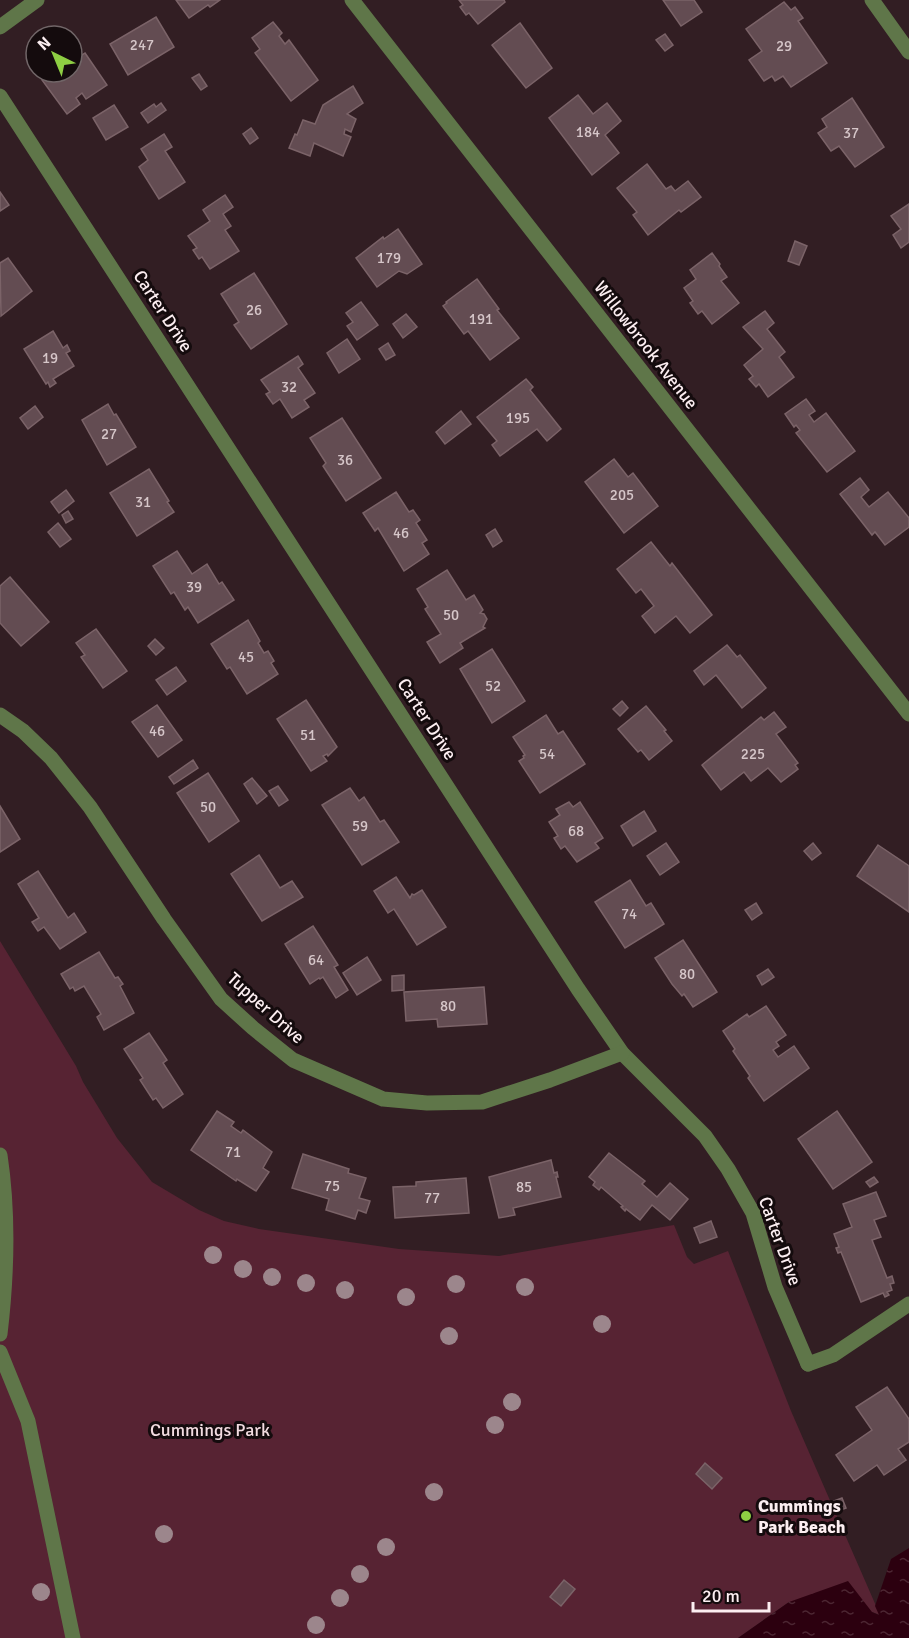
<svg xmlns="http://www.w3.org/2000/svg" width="909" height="1638" viewBox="0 0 909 1638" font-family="Signika,sans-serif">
	<defs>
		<pattern id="water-ripples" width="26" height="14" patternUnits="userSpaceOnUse" patternTransform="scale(1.5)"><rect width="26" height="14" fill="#2c000f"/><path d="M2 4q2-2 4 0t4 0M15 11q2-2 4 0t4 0" fill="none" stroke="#4c2632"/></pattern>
	</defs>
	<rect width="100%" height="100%" fill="#321e23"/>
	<path fill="#572333" d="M0,941l76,125 7,16 34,56 35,44 47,28 25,11 35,8 140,20 100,7 175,-31 13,32 7,7 34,-13 63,160 89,204 -8,-3 -83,-10 -51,36h-738z"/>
	<path fill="url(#water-ripples)" d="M909,1548v90h-171l51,-36 59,-21 24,31 7,3 -4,-9 16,-47z"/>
	<g fill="#634c52" stroke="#7b6368" stroke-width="1.5">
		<path d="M176,0h44l-10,7 -2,-2 -19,13z"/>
		<path d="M459,0h45l1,2 -27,22 -9,-11 -3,2 -6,-8 3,-2z"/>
		<path d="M663,0h31l8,12 -21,14z"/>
		<path d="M784,2l7,8 4,-3 8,11 -5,3 29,42 -36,24 -8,-11 -8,5 -3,-5 -8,5 -15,-21 13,-9 -16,-22z"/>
		<path d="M156,17l18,30 -46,28 -18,-31z"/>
		<path d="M273,22l9,11 -3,3 6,8 4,-4 29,40 -27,21 -36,-48 5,-4 -8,-11z"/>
		<path d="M520,23l32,45 -26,20 -34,-43z"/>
		<path d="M665,34l8,11 -8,6 -9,-11z"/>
		<path d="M85,53l22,32 -21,14 -4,-6 -6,5 4,6 -13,10 -25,-34 12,-8h18v-12l1,1z"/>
		<path d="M199,74l8,12 -6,4 -9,-12z"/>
		<path d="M353,86l10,17 -16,11 9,5 -5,13 -6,-3 -1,5 7,3 -8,19 -29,-13 -4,13 -21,-8 6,-14 2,1 6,-15 12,4 8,-19z"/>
		<path d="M578,95l15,19 14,-11 14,18 -16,14 14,18 -27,22 -43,-57z"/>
		<path d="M852,98l32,49 -29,20 -16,-21 -8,5 -13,-18 9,-6 -5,-8z"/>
		<path d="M161,103l5,7 -18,13 -7,-10 13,-9 2,3z"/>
		<path d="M114,105l14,22 -22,13 -13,-22z"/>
		<path d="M251,128l7,10 -8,6 -7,-10z"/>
		<path d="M164,134l8,13 -7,4 20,31 -26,17 -20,-32 9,-7 -7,-11z"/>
		<path d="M647,164l19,25 5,-3 4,5 13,-10 13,16 -20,15 -2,-2 -31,25 -15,-20 4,-3 -20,-24z"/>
		<path d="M0,192l9,13 -9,6z"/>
		<path d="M225,195l8,12 -10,7 8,12 -6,4 14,21 -29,18 -8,-12 -3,2 -6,-9 4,-2 -9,-12 22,-15 -7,-11z"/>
		<path d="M909,204v38l-8,6 -8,-13 8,-6 -10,-13z"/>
		<path d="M398,229l24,35 -15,10 -8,-3 -22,16 -21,-29 27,-21 1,2z"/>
		<path d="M795,241l12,5 -8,19 -11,-4z"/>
		<path d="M712,253l8,11 -1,2 8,11 -6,4 18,22 -27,21 -10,-13 -4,3 -8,-11 3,-2 -9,-13 12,-9 -6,-9z"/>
		<path d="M8,258l24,33 -31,25 -1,-53z"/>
		<path d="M254,273l33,51 -36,25 -17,-24 5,-3 -18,-28z"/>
		<path d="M477,279l22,30 -2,1 22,28 -29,22 -22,-29 -4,3 -21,-28 4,-3 -1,-1z"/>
		<path d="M361,302l17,23 -21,15 -10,-14 6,-4 -7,-9z"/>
		<path d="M765,311l9,12 -7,6 18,23 -6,5 15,20 -26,20 -9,-13 -3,3 -7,-8 4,-3 -9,-11 19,-16 -20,-22z"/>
		<path d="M406,314l11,13 -14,11 -10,-14z"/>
		<path d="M53,331l10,17 4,-3 3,6 -4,2 8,13 -21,13 3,4 -6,4 -2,-5 -2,2 -22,-35z"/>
		<path d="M347,339l13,20 -21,14 -12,-20z"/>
		<path d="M388,343l7,12 -9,5 -7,-11z"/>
		<path d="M298,356l5,8 -5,4 17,25 -11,7 5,7 -17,11 -12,-19 -7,5 -7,-10 4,-2 -9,-12z"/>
		<path d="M526,379l7,8 -3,3 31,39 -14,12 -10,-12 -37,27 -8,-11 5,-4 -20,-24z"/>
		<path d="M806,399l9,12 -6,4 5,7 12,-9 29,38 -28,21 -31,-39 4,-3 -4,-5 -2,2 -9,-13z"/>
		<path d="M108,404l6,11 2,-1 20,33 -29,18 -25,-45z"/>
		<path d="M35,406l8,11 -15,12 -8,-11z"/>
		<path d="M461,411l10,13 -26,20 -9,-12z"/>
		<path d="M342,418l39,60 -35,23 -23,-35 3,-3 -16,-25z"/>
		<path d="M614,459l14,18 5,-4 25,33 -34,27 -39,-51z"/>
		<path d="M149,469l20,32 -2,1 7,10 -37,24 -27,-43z"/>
		<path d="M860,478l9,12 -8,7 8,10 19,-15 21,26v9l-24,18 -10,-13 -3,3 -32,-41z"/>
		<path d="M66,490l8,11 -15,12 -8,-11z"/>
		<path d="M396,492l13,20 4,-2 7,10 -4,3 11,17 -5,3 7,11 -25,17 -26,-43 -3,3 -12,-18z"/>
		<path d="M68,511l5,8 -7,4 -4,-8z"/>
		<path d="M58,523l13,16 -11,8 -12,-15z"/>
		<path d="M495,529l7,12 -9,6 -7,-12z"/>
		<path d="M651,542l19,24 2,-3 40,52 -22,18 -14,-17 -21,17 -13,-17 12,-10 -13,-17 -5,4 -19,-24z"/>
		<path d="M177,551l15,23 15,-10 12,20 3,-2 12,18 -36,23 -10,-16 -3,3 -11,-18 -3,2 -18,-28z"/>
		<path d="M447,570l19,30 8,-5 9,15 -3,3 4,1 3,5 -4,8 2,1 -25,15 3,5 -23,15 -13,-21 14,-8 -16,-25 3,-2 -11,-18z"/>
		<path d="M10,577l39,45 -28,24 -21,-23v-37z"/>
		<path d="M248,620l12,21 -2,2 6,10 4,-2 6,10 -3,2 7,11 -31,20 -17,-27 -3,2 -16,-25z"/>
		<path d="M96,629l31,42 -24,17 -22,-31 4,-2 -9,-12z"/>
		<path d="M155,639l9,9 -8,7 -8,-9z"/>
		<path d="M727,645l10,12 3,-2 26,33 -24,20 -26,-33 -12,10 -10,-14z"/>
		<path d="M492,649l33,52 -33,22 -32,-54z"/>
		<path d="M176,667l10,14 -19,14 -11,-15z"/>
		<path d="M306,700l31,47 -9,9 -1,-2 -4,2 4,5 -16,10 -34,-52z"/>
		<path d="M622,701l6,7 -8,8 -7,-7z"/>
		<path d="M157,705l25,35 -24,17 -26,-35z"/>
		<path d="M646,706l20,24 -2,1 8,10 -23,19 -8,-10 -3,2 -20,-23z"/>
		<path d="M774,712l12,15 -10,7 22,29 -3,2 3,4 -17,13 -13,-14 -17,13 -7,-9 -23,18 -19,-25 59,-48 3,3z"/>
		<path d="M546,715l12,19 5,-3 22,33 -45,29 -21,-32 5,-3 -1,-2 2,-1 -12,-18z"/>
		<path d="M193,760l5,8 -24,16 -5,-7z"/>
		<path d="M208,773l31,48 -30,21 -32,-49z"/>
		<path d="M252,778l15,18 -10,8 -13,-20z"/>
		<path d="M278,786l10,14 -9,6 -10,-15z"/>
		<path d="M350,788l9,13 5,-4 16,25 4,-2 15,22 -37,23 -40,-60z"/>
		<path d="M569,802l4,5 7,-5 23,36 -8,5 4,5 -22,14 -12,-16 -4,3 -7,-11 4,-2 -9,-14 11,-7 -4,-6z"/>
		<path d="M0,806l20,33 -20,13z"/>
		<path d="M644,811l12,20 -23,15 -12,-20z"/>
		<path d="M666,843l13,19 -19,13 -13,-19z"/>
		<path d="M813,843l8,10 -9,7 -8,-9z"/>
		<path d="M878,845l31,21v46l-52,-36z"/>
		<path d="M259,855l21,33 12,-7 11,16 -41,24 -31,-47z"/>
		<path d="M38,871l30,47 6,-5 12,19 -26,17 -16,-22 -6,4 -6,-9 7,-4 -21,-34z"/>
		<path d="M396,877l14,21 2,-4 2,1 8,-5 24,37 -29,18 -23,-36 -6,4 -14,-22z"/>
		<path d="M630,880l16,26 5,-3 13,21 -39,24 -30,-46z"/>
		<path d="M756,903l6,10 -10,7 -7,-10z"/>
		<path d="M313,926l25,39 -4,2 14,23 -12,8 -13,-21 -3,2 -1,-1 -9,6 -25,-40z"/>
		<path d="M683,940l34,52 -24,15 -9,-13 -2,2 -10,-12 -17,-26z"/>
		<path d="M99,952l16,26 3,-1 5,7 -3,2 14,27 -30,17 -7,-13 4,-3 -17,-28 -9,5 -2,-4 -3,2 -9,-15z"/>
		<path d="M367,957l14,23 -24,15 -14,-22z"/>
		<path d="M768,969l6,8 -12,8 -5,-9z"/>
		<path d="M404,975v15l-12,1v-15z"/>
		<path d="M484,987l3,37 -49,3 -1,-8 -31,2 -2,-29z"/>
		<path d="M766,1006l20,29 -10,7 3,4 -6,4 5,7 16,-11 15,22 -45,33 -16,-23 2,-2 -17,-25 2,-2 -12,-18 24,-17 2,3z"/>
		<path d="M149,1033l18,27 -4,3 20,31 -20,14 -7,-10 -3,2 -13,-20 3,-2 -19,-29z"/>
		<path d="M217,1111l17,11 -3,4 10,7 2,-3 29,22 -9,16 6,4 -13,19 -19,-12 -1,2 -45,-31z"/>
		<path d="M837,1111l35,51 -39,27 -35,-50z"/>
		<path d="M609,1153l36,28 -3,3 15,13 13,-14 18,16 -18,21 -18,-15 -12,15 -14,-11 -1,2 -4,-4 2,-1 -22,-19 -2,3 -6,-5 2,-3 -6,-5z"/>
		<path d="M303,1154l46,15 -1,4 18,5 -7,20 11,3 -4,12 -8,-3 -3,9 -29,-9 3,-11 -37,-11z"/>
		<path d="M551,1160l3,13 3,-1 1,5h-2l5,20 -48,11 2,7 -16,3 -10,-41z"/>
		<path d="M874,1177l4,5 -8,5 -4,-5z"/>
		<path d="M466,1178l3,35 -74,5 -2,-31 23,-1v-4z"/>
		<path d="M876,1192l10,24 -12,4 7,17 -9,3 15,38 5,-2 2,7 -4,1 2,6 -5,2 2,3 -4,2 -2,-4 -22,9 -20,-50 -3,1 -2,-5 3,-1 -5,-13 18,-7 -9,-23z"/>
		<path d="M711,1221l6,16 -17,6 -6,-15z"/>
		<path d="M887,1387l22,32v23l-11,7 8,11 -22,15 -7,-10 -23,16 -18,-26 36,-25 -16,-23z"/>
		<path d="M705,1463l17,15 -10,11 -16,-15z"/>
		<path d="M842,1498l4,10 -8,3 -4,-10z"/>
		<path d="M564,1580l11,9 -14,17 -11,-9z"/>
	</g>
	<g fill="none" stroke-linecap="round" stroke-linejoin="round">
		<g stroke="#5f7649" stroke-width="15">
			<path d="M0,1155c9,60 7,120 0,179"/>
			<path d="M0,1352l28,69 45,217"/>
			<path d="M808,1364l25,-9 76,-51"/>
		</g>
		<g stroke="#5f7649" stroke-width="15">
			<path d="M352,0l557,714"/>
			<path d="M872,0l37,52"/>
			<path d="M0,27l37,-27"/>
			<path d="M0,96l578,893 44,64 83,83 23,33 25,44 22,74 33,77"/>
			<path d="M0,715l23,16 28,27 39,49 74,112 57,80 32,29 40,32 90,39 44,4 55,-1 68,-22 72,-27"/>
		</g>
	</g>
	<g fill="#9c868c">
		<circle cx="213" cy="1255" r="9"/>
		<circle cx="243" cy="1269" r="9"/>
		<circle cx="272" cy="1277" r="9"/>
		<circle cx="306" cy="1283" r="9"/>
		<circle cx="456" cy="1284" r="9"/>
		<circle cx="525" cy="1287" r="9"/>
		<circle cx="345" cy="1290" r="9"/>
		<circle cx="406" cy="1297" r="9"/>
		<circle cx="602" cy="1324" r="9"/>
		<circle cx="449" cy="1336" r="9"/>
		<circle cx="512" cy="1402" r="9"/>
		<circle cx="495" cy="1425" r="9"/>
		<circle cx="434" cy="1492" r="9"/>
		<circle cx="164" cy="1534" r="9"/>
		<circle cx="386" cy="1547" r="9"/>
		<circle cx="360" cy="1574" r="9"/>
		<circle cx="41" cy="1592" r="9"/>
		<circle cx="340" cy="1598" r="9"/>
		<circle cx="316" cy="1625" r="9"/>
	</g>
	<circle fill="#8ece43" stroke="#140b0d" stroke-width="2" cx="746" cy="1516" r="6"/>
	<g text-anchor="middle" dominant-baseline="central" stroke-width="6" stroke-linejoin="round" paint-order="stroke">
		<g font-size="15" fill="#d6c6c9">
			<text x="142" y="45">247</text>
			<text x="784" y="46">29</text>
			<text x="588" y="132">184</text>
			<text x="851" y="133">37</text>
			<text x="389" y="258">179</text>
			<text x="254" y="310">26</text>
			<text x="481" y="319">191</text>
			<text x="50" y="358">19</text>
			<text x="289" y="387">32</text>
			<text x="518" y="418">195</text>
			<text x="109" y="434">27</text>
			<text x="345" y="460">36</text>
			<text x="622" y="495">205</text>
			<text x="143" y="502">31</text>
			<text x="401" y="533">46</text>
			<text x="194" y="587">39</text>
			<text x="451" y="615">50</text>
			<text x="246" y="657">45</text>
			<text x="493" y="686">52</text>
			<text x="157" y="731">46</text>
			<text x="308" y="735">51</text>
			<text x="547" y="754">54</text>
			<text x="753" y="754">225</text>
			<text x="208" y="807">50</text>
			<text x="360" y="826">59</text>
			<text x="576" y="831">68</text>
			<text x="629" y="914">74</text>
			<text x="316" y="960">64</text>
			<text x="687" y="974">80</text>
			<text x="448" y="1006">80</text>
			<text x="233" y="1152">71</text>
			<text x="332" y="1186">75</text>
			<text x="524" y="1187">85</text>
			<text x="432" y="1198">77</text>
		</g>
		<g font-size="18" fill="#fceef1" stroke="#140b0d">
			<text transform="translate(163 311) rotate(57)">Carter Drive</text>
			<text transform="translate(646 345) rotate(52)">Willowbrook Avenue</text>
			<text transform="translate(427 719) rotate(57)">Carter Drive</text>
			<text transform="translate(266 1008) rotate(42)">Tupper Drive</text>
			<text transform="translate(780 1241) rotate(70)">Carter Drive</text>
		</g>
		<g font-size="18" fill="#f3dce1" stroke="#140b0d">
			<text x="210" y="1430">Cummings Park</text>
		</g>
		<g font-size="18" font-weight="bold" fill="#fceef1" stroke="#140b0d" text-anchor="start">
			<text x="758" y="1506">Cummings<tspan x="758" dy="21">Park Beach</tspan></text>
		</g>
	</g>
	<g transform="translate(54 54) rotate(317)"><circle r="28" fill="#140b0d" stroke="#716668" stroke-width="1.5"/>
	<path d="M0-4.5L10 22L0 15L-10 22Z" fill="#8ece43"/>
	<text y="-9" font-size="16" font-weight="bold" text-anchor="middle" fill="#fceef1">N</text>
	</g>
	<path d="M693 1602v9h76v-9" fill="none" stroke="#fceef1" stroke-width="3"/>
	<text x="702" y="1602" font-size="18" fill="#fceef1" stroke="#140b0d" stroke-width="4.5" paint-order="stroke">20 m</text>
</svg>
